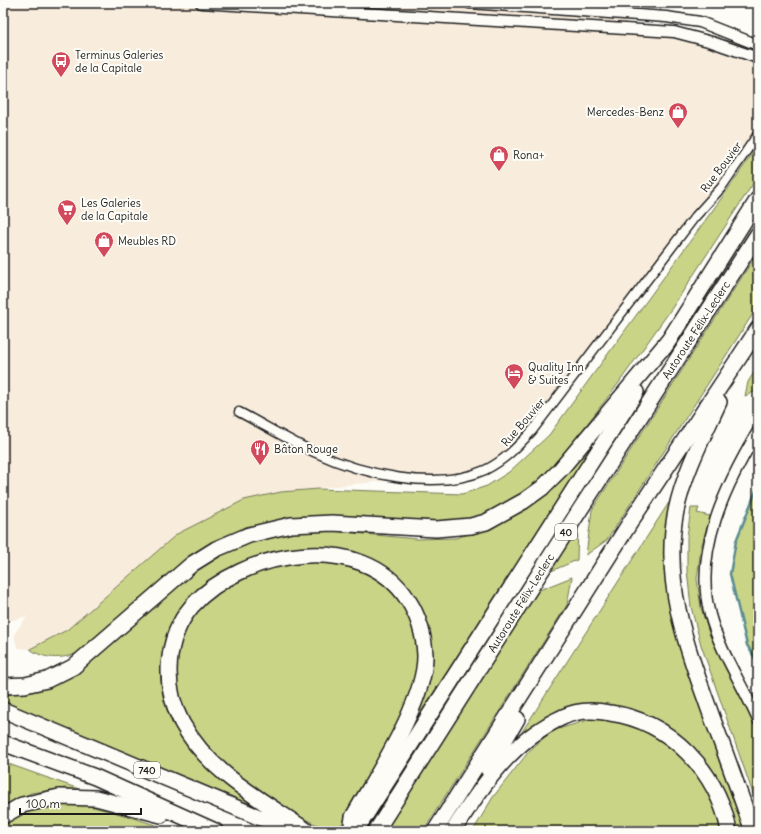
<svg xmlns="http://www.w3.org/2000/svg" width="761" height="834" viewBox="0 0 761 834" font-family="Delius,sans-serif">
	<rect width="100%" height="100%" fill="#fdfcf7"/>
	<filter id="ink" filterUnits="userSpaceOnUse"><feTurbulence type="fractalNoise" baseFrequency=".025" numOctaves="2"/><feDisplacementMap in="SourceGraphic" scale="8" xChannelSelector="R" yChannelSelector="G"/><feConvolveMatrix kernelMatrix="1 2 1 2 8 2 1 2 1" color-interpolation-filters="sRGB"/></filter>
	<g filter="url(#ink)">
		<path fill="#f8ecdc" d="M3,3h198l195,7 -41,-7h282l-12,19 49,10 84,26v76l-246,318 -42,24 -58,2 -131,14 -37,8 -67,34 -110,96 -37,19 -12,-1 -3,-8v-7l12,-17 -24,7z"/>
		<g fill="#c9d487" stroke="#727852">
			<path d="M758,145v31l-86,132 -54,76 -65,84 -28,24 -41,23 -28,6 -150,-4 -33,4 -34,10 -33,16 -123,104c-18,8 -37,10 -53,-2l37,-19 110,-96 67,-34 37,-8 37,-3 144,5 25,-8 22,-14 40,-37 182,-250z"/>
			<path d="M758,252v54l-151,234 -21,15 6,-45z"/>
			<path d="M758,366v24l-13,6 3,-14z"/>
			<path d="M613,417l-202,310 19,-76 -48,-85 -81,-16 -112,52 -26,78 9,43 31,39 43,35 13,13 -88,-38 -168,-68v-8l41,-9 162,-127 46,-20 43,-10 38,1 84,8 39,-1 38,-12z"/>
			<path d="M758,486v177l-11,-18 -17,-71 6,-33z"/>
			<path d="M677,490l-5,122 7,35 65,184h-11l-3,-15 -64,-88 -103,-19 -24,12 -19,14z"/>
			<path d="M691,508h8l-2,5 13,3 -9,32 -4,31 4,29 9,28 48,96v76l-57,-163 -10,-38 -4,-37v-33z"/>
			<path d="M578,526l-1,34 -28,12z"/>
			<path d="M319,560l57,14 32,32 12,43 -4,27 -11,33 -67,122h-7l-40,-18 -55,-37 -37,-37 -16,-24 -9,-38 7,-46 26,-32 26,-17 23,-11 38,-9z"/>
			<path d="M572,577l-5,28 -144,226h-39l153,-240z"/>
			<path d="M598,717l48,11 42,32 24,36 10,35h-249l20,-34 37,-47 22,-19z"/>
			<path d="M3,762l90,32 -28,-6 -34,5 -28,14z"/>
			<path d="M68,802c36,6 70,17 105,29h-170v-8l20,-12z"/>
		</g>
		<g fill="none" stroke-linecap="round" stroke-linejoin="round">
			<path stroke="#5a8b8f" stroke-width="2.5" d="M758,486l-22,55 -6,33 17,71 11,18"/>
			<defs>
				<path id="minor" d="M239,412c25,13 49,28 75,40 47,22 122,40 171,18 19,-9 33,-24 47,-39l162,-213 27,-30 37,-54"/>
				<g id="tertiary">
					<path d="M201,3l473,29 38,10 46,16"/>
					<path d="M469,3l197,14 34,5 58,23"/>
					<path d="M758,431c-32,54 -65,120 -48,184 10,37 33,70 48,105"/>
				</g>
				<g id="motorway">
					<path d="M664,348l94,-149"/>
					<path d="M719,402c-16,35 -35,71 -43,109 -15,73 13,142 37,209 14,37 27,74 40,111"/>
					<path d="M3,686l22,-1 22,-5 26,-13 119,-103 24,-15 33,-14 42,-10 41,-2 104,6 35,-3 15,-4 38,-21 18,-13 18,-18 109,-130"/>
					<path d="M3,710l289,121"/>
					<path d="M3,743l92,34 120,54"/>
					<path d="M488,769l29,-50"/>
					<path d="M3,816l19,-11 37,-8 37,1 65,17"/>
					<path d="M358,827l278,-435"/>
					<path d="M307,831c-45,-31 -98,-58 -125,-108 -20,-37 -17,-85 10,-117 50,-56 171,-77 216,-6 11,17 16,34 17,55 1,46 -49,121 -72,162l-2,14"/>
					<path d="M376,831l200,-315 182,-282"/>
					<path d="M435,831l198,-313 125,-189"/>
					<path d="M453,831c28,-44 60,-92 110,-114 14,-7 32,-7 47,-4 60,8 108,59 119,118"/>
				</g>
			</defs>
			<use href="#minor" stroke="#1c1c1c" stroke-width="11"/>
			<use href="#tertiary" stroke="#1c1c1c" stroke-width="13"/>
			<use href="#motorway" stroke="#1c1c1c" stroke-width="18"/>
			<use href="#minor" stroke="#fdfcf7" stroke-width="8"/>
			<use href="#tertiary" stroke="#fdfcf7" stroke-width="10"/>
			<use href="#motorway" stroke="#fdfcf7" stroke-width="15"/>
		</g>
	</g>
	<defs>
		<symbol id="bus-pin" viewBox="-11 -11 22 30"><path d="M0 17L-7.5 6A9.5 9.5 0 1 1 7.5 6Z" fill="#d1495b" stroke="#fdfcf7"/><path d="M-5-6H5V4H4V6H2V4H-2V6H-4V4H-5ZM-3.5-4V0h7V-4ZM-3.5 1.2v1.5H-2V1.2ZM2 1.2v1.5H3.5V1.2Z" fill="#fff"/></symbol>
		<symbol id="shop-pin" viewBox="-11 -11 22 30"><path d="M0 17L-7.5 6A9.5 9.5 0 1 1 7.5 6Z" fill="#d1495b" stroke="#fdfcf7"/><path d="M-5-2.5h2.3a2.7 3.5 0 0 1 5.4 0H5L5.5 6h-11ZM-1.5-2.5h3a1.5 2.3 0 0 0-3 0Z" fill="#fff"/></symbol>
		<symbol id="supermarket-pin" viewBox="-11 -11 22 30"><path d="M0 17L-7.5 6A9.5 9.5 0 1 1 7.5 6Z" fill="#d1495b" stroke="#fdfcf7"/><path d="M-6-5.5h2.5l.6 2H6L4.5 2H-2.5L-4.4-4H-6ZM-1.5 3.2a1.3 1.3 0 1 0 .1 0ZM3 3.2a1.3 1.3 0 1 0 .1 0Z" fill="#fff"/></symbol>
		<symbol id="hotel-pin" viewBox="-11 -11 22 30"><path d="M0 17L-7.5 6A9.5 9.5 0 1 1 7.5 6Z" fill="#d1495b" stroke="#fdfcf7"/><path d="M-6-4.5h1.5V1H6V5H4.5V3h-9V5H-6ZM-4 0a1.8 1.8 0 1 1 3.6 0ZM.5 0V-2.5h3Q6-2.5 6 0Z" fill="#fff"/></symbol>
		<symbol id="restaurant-pin" viewBox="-11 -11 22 30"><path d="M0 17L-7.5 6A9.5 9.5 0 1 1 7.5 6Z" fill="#d1495b" stroke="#fdfcf7"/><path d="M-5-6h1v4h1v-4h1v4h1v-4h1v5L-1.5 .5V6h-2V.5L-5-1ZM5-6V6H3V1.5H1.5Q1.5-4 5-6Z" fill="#fff"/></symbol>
	</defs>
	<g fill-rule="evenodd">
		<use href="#bus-pin" x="50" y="50" width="22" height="30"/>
		<use href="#shop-pin" x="667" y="101" width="22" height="30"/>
		<use href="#shop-pin" x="488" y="144" width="22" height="30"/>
		<use href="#supermarket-pin" x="56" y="198" width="22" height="30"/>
		<use href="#shop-pin" x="93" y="230" width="22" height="30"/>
		<use href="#hotel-pin" x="503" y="362" width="22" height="30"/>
		<use href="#restaurant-pin" x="249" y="438" width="22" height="30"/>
	</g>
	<g text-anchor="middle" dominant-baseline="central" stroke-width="4" stroke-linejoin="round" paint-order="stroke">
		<g fill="#fdfcf7" stroke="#605f5e" stroke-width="1">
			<rect x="555" y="524" width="22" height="16" rx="3"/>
			<rect x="134" y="762" width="26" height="16" rx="3"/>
		</g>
		<g font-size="10" font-weight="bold" fill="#1c1c1c">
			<text x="566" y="532">40</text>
			<text x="147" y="770">740</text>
		</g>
		<g font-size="11" fill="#1c1c1c" stroke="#fdfcf7" text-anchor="start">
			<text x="75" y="55">Terminus Galeries<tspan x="75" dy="13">de la Capitale</tspan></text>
			<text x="664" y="112" text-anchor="end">Mercedes-Benz</text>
			<text x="513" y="155">Rona+</text>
			<text x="81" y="203">Les Galeries<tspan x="81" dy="13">de la Capitale</tspan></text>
			<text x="118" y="241">Meubles RD</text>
			<text x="528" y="367">Quality Inn<tspan x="528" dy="13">&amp; Suites</tspan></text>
			<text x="274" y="449">Bâton Rouge</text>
		</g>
		<g font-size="11" fill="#1c1c1c" stroke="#fdfcf7">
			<text transform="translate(721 167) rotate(-53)">Rue Bouvier</text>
			<text transform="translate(696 330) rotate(-57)">Autoroute Félix-Leclerc</text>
			<text transform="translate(523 422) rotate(-49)">Rue Bouvier</text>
			<text transform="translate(521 603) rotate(-58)">Autoroute Félix-Leclerc</text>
		</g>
	</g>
	<rect width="761" height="834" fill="none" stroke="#fdfcf7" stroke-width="16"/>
	<rect x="8" y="8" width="745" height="818" fill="none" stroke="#1c1c1c" stroke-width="1.5" filter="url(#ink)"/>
	<path d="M20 808v6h121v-6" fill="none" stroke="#1c1c1c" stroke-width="2"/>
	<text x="26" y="808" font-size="12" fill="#1c1c1c" stroke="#fdfcf7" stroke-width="3" paint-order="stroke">100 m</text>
</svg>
